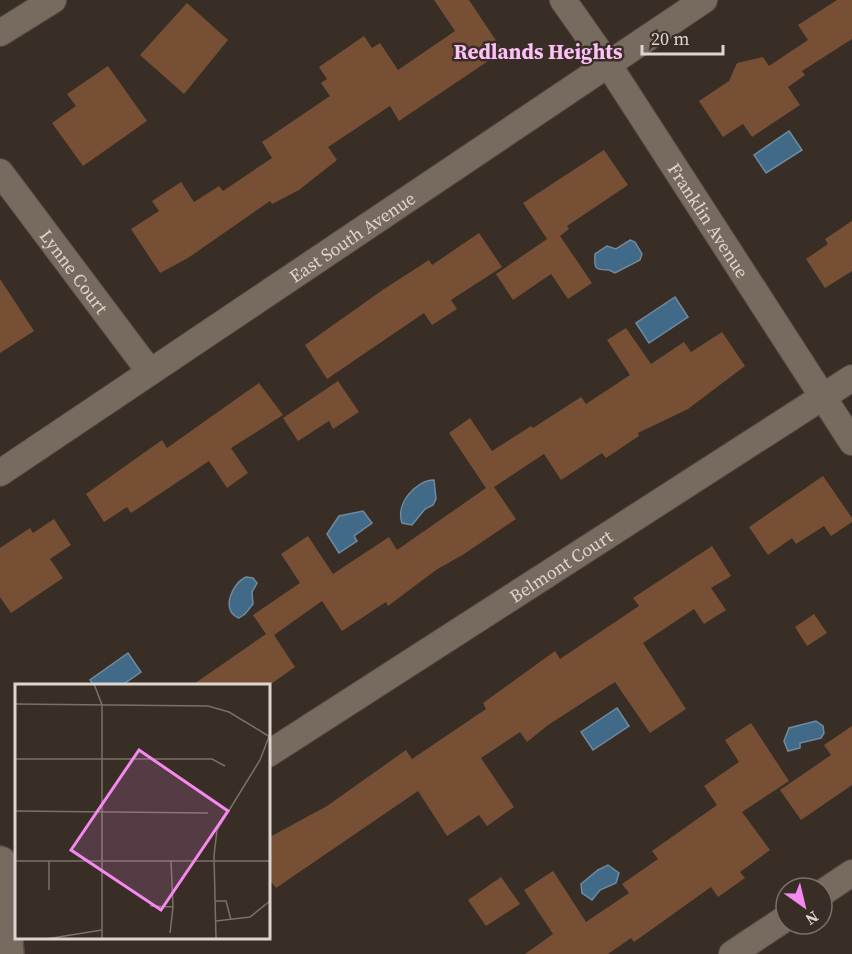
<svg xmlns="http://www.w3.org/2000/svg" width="852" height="954" viewBox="0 0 852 954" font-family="'Source Serif 4',serif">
	<rect width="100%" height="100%" fill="#392e25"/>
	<g fill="#416988" stroke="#708a9e" stroke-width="1.5">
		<path d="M789,131l13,19 -36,23 -12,-18z"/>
		<path d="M630,240l5,2 7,12 -2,6 -25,13 -6,-3c-14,0 -15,-1 -14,-16l12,-8 9,3z"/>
		<path d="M675,297l13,20 -39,26 -13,-20z"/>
		<path d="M434,480l2,19 -3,6 -8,4 -13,16 -10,-2c-7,-19 14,-43 32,-43z"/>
		<path d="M363,511l9,12 -18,13 3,5 -18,12 -12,-19 12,-18z"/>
		<path d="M246,577l7,1 4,5 -5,9 1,12 -8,10 -6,4c-19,-7 -7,-35 7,-41z"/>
		<path d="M128,653l13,19 -19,13h-28l-4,-5z"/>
		<path d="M617,708l12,18 -36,24 -12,-18z"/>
		<path d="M816,721l7,5 1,7 -3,5 -21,5v5l-12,3 -4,-10 5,-13z"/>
		<path d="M608,865l11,8 -3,10 -16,7 -8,10 -10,-7 -1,-9 17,-14z"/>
	</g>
	<g fill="#774f34">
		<path d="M434,0h35l34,51 -104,70 -9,-15 -62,41 9,13 -38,30 -27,14 -2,-3 -82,57 -28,15 -29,-44 28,-18 -7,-10 29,-19 13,20 25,-16 4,5 49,-33 -10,-16 68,-46 -9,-13 6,-4 -8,-12 45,-31 8,12 8,-5 18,27 57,-39z"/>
		<path d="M837,0h15v39l-50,32 3,4 -17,12 12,18 -48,32 -9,-13 -20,13 -24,-36 30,-20 8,-18 26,-6 6,9 39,-26 -10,-15z"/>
		<path d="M187,3l41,37 -44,54 -44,-39z"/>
		<path d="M108,66l39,55 -64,45 -31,-43 24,-17 -9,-12z"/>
		<path d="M604,150l24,35 -61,41 2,3 -9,7 32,47 -24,16 -17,-25 -38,26 -17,-26 51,-35 -24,-36z"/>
		<path d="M852,221v50l-27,17 -19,-29 22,-15 -3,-5z"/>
		<path d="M479,233l23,34 -51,33 6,9 -25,16 -8,-12 -97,66 -22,-34 79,-56 45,-29 3,5z"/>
		<path d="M0,279l34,52 -34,22z"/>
		<path d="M626,328l25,36 33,-22 7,10 31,-20 23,34 -57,43 -50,24 1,3 -33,22 -4,-5 -41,27 -17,-26 -50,33 22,32 -52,35 -28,16 -48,36 -2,-4 -44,29 -20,-30 -48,34 21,32 -27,19h-77l75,-52 -13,-19 47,-32 -19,-29 27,-18 25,38 56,-37 8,13 89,-62 -37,-55 21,-15 22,33 39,-25 2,2 48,-31 5,7 44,-29 -23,-35z"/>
		<path d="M338,381l21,31 -26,17 -4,-8 -31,20 -15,-23z"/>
		<path d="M259,383l24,32 -52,33 17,25 -21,15 -18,-27 -78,52 -4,-6 -23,15 -18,-28 76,-54 5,8z"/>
		<path d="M823,476l29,42v4l-21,14 -7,-10 -28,18 -4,-6 -24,17 -19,-28z"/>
		<path d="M54,519l17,26 -21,14 13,19 -52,35 -11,-16v-49l30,-20 3,5z"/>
		<path d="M712,546l19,30 -20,12 15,22 -22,14 -10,-15 -51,34 43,66 -36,24 -35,-51 -67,43 -21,17 -7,-10 -39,26 33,49 -27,19 -8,-11 -32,21 -29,-45 -142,97 -8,-10v-40l59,-32 79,-56 6,9 74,-50 -3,-6 72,-52 5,8 79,-53 -6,-8z"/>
		<path d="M814,614l13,19 -20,13 -12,-19z"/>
		<path d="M751,723l38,58 -47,31 28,38 -30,22 5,6 -27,19 -7,-10 -77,55 -3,-4 -23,16h-83l28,-20 -29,-44 29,-19 33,51 43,-29 -7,-9 36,-25 -6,-8 65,-46 -13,-19 35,-24 -14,-22z"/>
		<path d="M852,726v59l-51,35 -21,-30 51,-35 -7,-10z"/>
		<path d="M501,877l19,27 -34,22 -18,-26z"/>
	</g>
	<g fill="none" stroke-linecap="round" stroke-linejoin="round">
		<defs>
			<g id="street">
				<path id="s1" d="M563,0l45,64 244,378"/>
				<path d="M0,33l53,-33"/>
				<path id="s2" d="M0,172l150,200"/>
				<path id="s3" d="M0,473l704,-473"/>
				<path id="s4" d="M268,754l584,-376"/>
				<path d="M822,893l30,-20"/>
				<path d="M732,954l54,-36"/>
			</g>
			<path id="secondary" d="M0,863l7,91"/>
		</defs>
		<use href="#street" stroke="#554c44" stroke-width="28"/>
		<use href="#secondary" stroke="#554c44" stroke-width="36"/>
		<use href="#street" stroke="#776b60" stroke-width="26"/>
		<use href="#secondary" stroke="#776b60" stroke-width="33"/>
	</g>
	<g text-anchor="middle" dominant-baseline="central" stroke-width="5" stroke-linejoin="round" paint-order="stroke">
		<g font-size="18" fill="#ddd6d0" stroke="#392e25">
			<text stroke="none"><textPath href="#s1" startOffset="264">Franklin Avenue</textPath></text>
			<text stroke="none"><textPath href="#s3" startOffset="424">East South Avenue</textPath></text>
			<text stroke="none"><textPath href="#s2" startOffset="124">Lynne Court</textPath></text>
			<text stroke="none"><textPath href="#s4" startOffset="348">Belmont Court</textPath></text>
		</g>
		<g font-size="21" font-weight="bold" fill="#fdc0f8" stroke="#392e25">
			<text x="538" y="51">Redlands Heights</text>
		</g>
	</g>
	<g transform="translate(15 684)">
		<rect width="255" height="255" fill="#392e25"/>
		<path fill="none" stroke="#7b7169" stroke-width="1.5" d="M79,0l8,21v234M0,20l193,2 21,6 41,25M0,75h197l13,7M0,127l193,2M0,177h255M34,177v29M200,217h11l5,19M135,222l23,1M201,237l34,-4 20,-16M155,249l3,-26 -2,-46M31,255l56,-9M201,255l-2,-83 3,-26 43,-70 10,-26"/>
		<path fill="#f589ef" fill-opacity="0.15" stroke="#f589ef" stroke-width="3" d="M124,66l89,61 -67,99 -90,-60z"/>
		<rect width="255" height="255" fill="none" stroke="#ddd6d0" stroke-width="3"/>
	</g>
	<g transform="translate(804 906) rotate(146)"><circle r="28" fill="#392e25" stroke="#7b7169" stroke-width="1.5"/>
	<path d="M0-4.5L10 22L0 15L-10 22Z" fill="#f589ef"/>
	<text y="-9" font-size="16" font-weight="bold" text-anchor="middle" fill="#ddd6d0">N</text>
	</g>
	<path d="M642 45v9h81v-9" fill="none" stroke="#ddd6d0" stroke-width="3"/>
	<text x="651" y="45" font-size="18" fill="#ddd6d0" stroke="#392e25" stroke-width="4.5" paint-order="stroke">20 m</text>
</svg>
